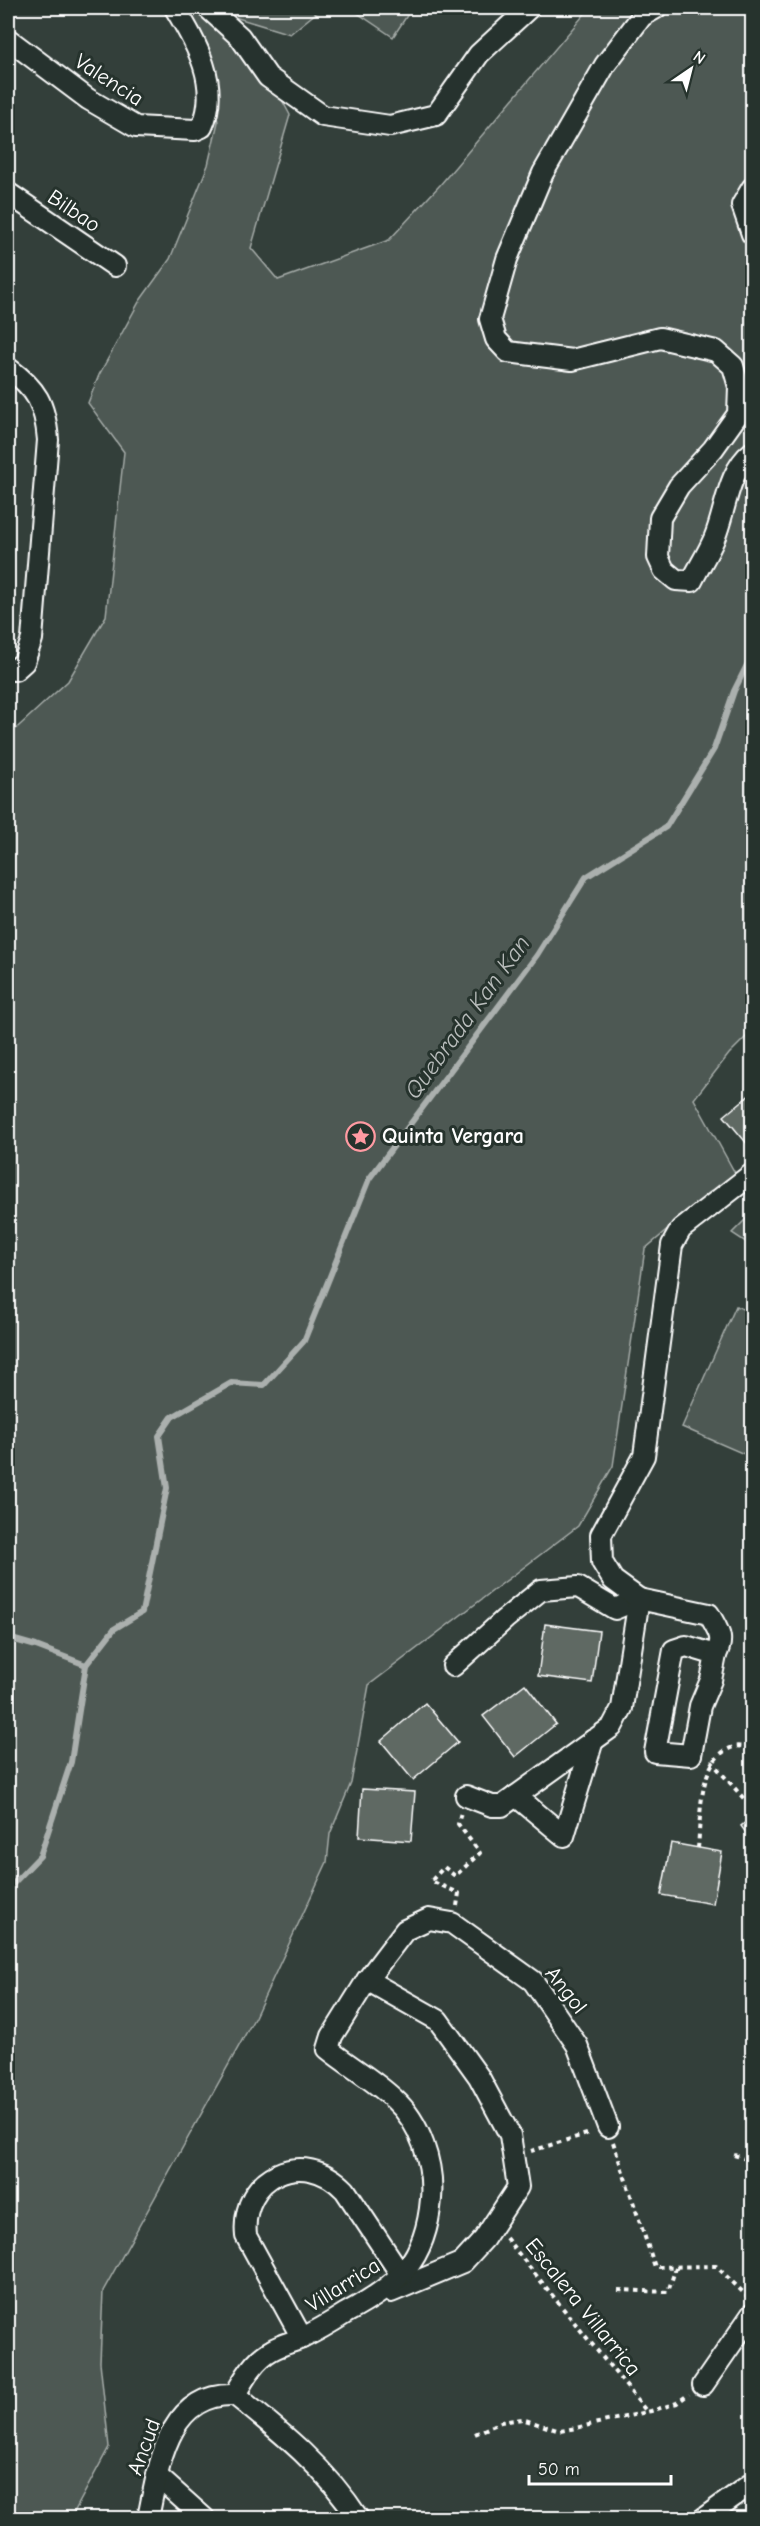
<svg xmlns="http://www.w3.org/2000/svg" width="760" height="2526" viewBox="0 0 760 2526" font-family="'Comic Neue',sans-serif">
	<rect width="100%" height="100%" fill="#333f3a"/>
	<filter id="ink" filterUnits="userSpaceOnUse"><feTurbulence type="fractalNoise" baseFrequency=".0167" numOctaves="2"/><feDisplacementMap in="SourceGraphic" scale="12" xChannelSelector="R" yChannelSelector="G"/><feConvolveMatrix kernelMatrix="1 2 1 2 8 2 1 2 1" color-interpolation-filters="sRGB"/></filter>
	<g filter="url(#ink)">
		<g fill="#4d5853" stroke="#a6aca9" stroke-width="1.5">
			<path d="M187,8h135l-32,26 -72,-22 36,36 36,67 -39,133 27,32 111,-40 51,-55 148,-175 4,-2h160v1023l-23,23 -35,45 41,74 -90,76 -32,217 -35,60 -209,159 -18,98 -21,51 -3,28 -72,155 -152,274 -3,71 9,85 -38,71h-63v-1782l60,-55 38,-65 18,-164 -36,-49 11,-28 40,-73 31,-43 38,-94 10,-43 -10,-47z"/>
			<path d="M359,8h53l-19,29 -37,-25z"/>
			<path d="M752,1213v33l-20,-13z"/>
			<path d="M736,1306l16,7v140l-1,4 -69,-30z"/>
		</g>
		<g fill="none" stroke-linecap="round" stroke-linejoin="round">
			<g stroke="#abb0ae" stroke-width="6">
				<path d="M8,1638l28,8 50,19"/>
				<path d="M8,1889l32,-33 31,-94 15,-97 28,-36 28,-17 25,-124 -8,-52 13,-19 59,-34 33,2 40,-44 65,-162 168,-224 49,-78 80,-50 48,-78 20,-58 18,-36"/>
			</g>
		</g>
		<g fill="#5f6964" stroke="#fff" stroke-width="1.5">
			<path d="M752,1093v50l-3,3 -25,-30z"/>
			<path d="M545,1624l54,7 -7,52 -54,-7z"/>
			<path d="M525,1684l31,40 -41,33 -32,-41z"/>
			<path d="M425,1703l33,39 -45,38 -32,-39z"/>
			<path d="M362,1789l53,3 -4,49 -52,-4z"/>
			<path d="M752,1817v24l-11,-15z"/>
			<path d="M671,1843l51,9 -9,52 -52,-9z"/>
		</g>
		<g fill="none" stroke-linecap="round" stroke-linejoin="round">
			<defs>
				<g id="minor">
					<path d="M208,8l32,29 28,40 55,39 67,10 46,-11 43,-61 50,-46"/>
					<path d="M656,8l-14,8 -37,49 -62,108 -36,86 -17,60 6,20 12,13 64,8 88,-22 56,13 17,15 6,21 -1,27 -25,35 -34,37 -19,32 -2,39 6,13 12,10 16,1c7,-14 16,-28 22,-42 12,-28 13,-67 38,-87"/>
					<path d="M8,39l80,60 48,28 59,3 7,-3c19,-42 -6,-84 -27,-119"/>
					<path d="M752,188l-10,17 10,29"/>
					<path d="M8,193l107,73"/>
					<path d="M8,368c29,21 37,36 40,72l-16,199 -8,23 -9,8 -7,-1"/>
					<path d="M686,1646l30,9 -5,25 -11,26 -9,49 -36,-3 19,-102z"/>
					<path d="M453,1666l52,-47 36,-29 37,-3 37,22 24,-10 70,15c9,17 16,23 7,41"/>
					<path d="M466,1796l26,10h10l110,-79 10,-19 17,-109 -26,-19 -11,-18 -1,-27 43,-79 28,-211 9,-16 71,-55"/>
					<path d="M516,1796l48,40 29,-96"/>
					<path d="M367,1980l71,40 41,57 31,58 8,52 -34,52 -21,23 -72,30"/>
					<path d="M302,2338l-56,-102c-6,-60 57,-90 99,-46l57,86"/>
					<path d="M703,2385l49,-71"/>
					<path d="M235,2395c9,-17 20,-36 37,-45 10,-6 21,-8 30,-12 15,-7 30,-16 44,-25 52,-28 80,-52 85,-114 3,-35 -11,-77 -37,-100 -20,-19 -45,-33 -66,-50l4,-13 35,-56 38,-50 24,-11 23,4 81,58 44,64 31,82"/>
					<path d="M235,2395c46,37 91,73 123,123"/>
					<path d="M157,2476l47,42"/>
					<path d="M148,2518c11,-52 19,-126 87,-123"/>
					<path d="M704,2518l48,-35"/>
				</g>
			</defs>
			<use href="#minor" stroke="#fff" stroke-width="24"/>
			<g stroke="#fff" stroke-width="4" stroke-dasharray="4.5 4.5" stroke-linecap="butt">
				<path d="M711,1761l41,47"/>
				<path d="M698,1848c3,-30 -1,-91 36,-101 5,-2 13,1 18,1"/>
				<path d="M457,1906l2,-13 -28,-12 13,-14 11,9 25,-23 -22,-29 3,-12"/>
				<path d="M613,2142l42,125 61,-1 31,30"/>
				<path d="M531,2151l59,-18"/>
				<path d="M734,2155l18,6"/>
				<path d="M506,2238l141,174"/>
				<path d="M618,2290l50,2 8,-25"/>
				<path d="M475,2434l26,-12 21,-3 38,12 16,-3 75,-17 26,-8 12,-9"/>
			</g>
			<use href="#minor" stroke="#26332d" stroke-width="20"/>
		</g>
	</g>
	<defs>
		<symbol id="sight-ring" viewBox="-11 -11 22 22"><circle r="9.5" fill="#26332d" stroke="#ff9aa2" stroke-width="1.5"/><path d="M0-6L1.8-2.2L6-1.7L2.9 1.2L3.7 5.4L0 3.3L-3.7 5.4L-2.9 1.2L-6-1.7L-1.8-2.2Z" fill="#ff9aa2"/></symbol>
	</defs>
	<g fill-rule="evenodd">
		<use href="#sight-ring" x="344" y="1120" width="33" height="33"/>
	</g>
	<g text-anchor="middle" dominant-baseline="central" stroke-width="6" stroke-linejoin="round" paint-order="stroke">
		<g font-size="22" fill="#fff" stroke="#26332d">
			<text transform="translate(109 80) rotate(33)">Valencia</text>
			<text transform="translate(74 211) rotate(34)">Bilbao</text>
			<text transform="translate(566 1990) rotate(52)">Angol</text>
			<text transform="translate(343 2285) rotate(-32)">Villarrica</text>
			<text transform="translate(583 2307) rotate(51)">Escalera Villarrica</text>
			<text transform="translate(144 2447) rotate(-70)">Ancud</text>
		</g>
		<g font-size="22" font-weight="bold" fill="#fff" stroke="#26332d" text-anchor="start">
			<text x="382" y="1136">Quinta Vergara</text>
		</g>
		<g font-size="24" font-style="italic" fill="#b9bdbc" stroke="#26332d">
			<text transform="translate(467 1017) rotate(-54)">Quebrada Kan Kan</text>
		</g>
	</g>
	<rect width="760" height="2526" fill="none" stroke="#26332d" stroke-width="30"/>
	<rect x="15" y="15" width="730" height="2496" fill="none" stroke="#fff" stroke-width="2" filter="url(#ink)"/>
	<g transform="translate(691 69) rotate(35)" stroke="#26332d" stroke-width="4.5" paint-order="stroke">
	<path d="M0-4.5L10 22L0 15L-10 22Z" fill="#ffffff"/>
	<text y="-9" font-size="16" font-weight="bold" text-anchor="middle" fill="#ffffff">N</text>
	</g>
	<path d="M529 2475v9h142v-9" fill="none" stroke="#ffffff" stroke-width="3"/>
	<text x="538" y="2475" font-size="18" fill="#ffffff" stroke="#26332d" stroke-width="4.5" paint-order="stroke">50 m</text>
</svg>
